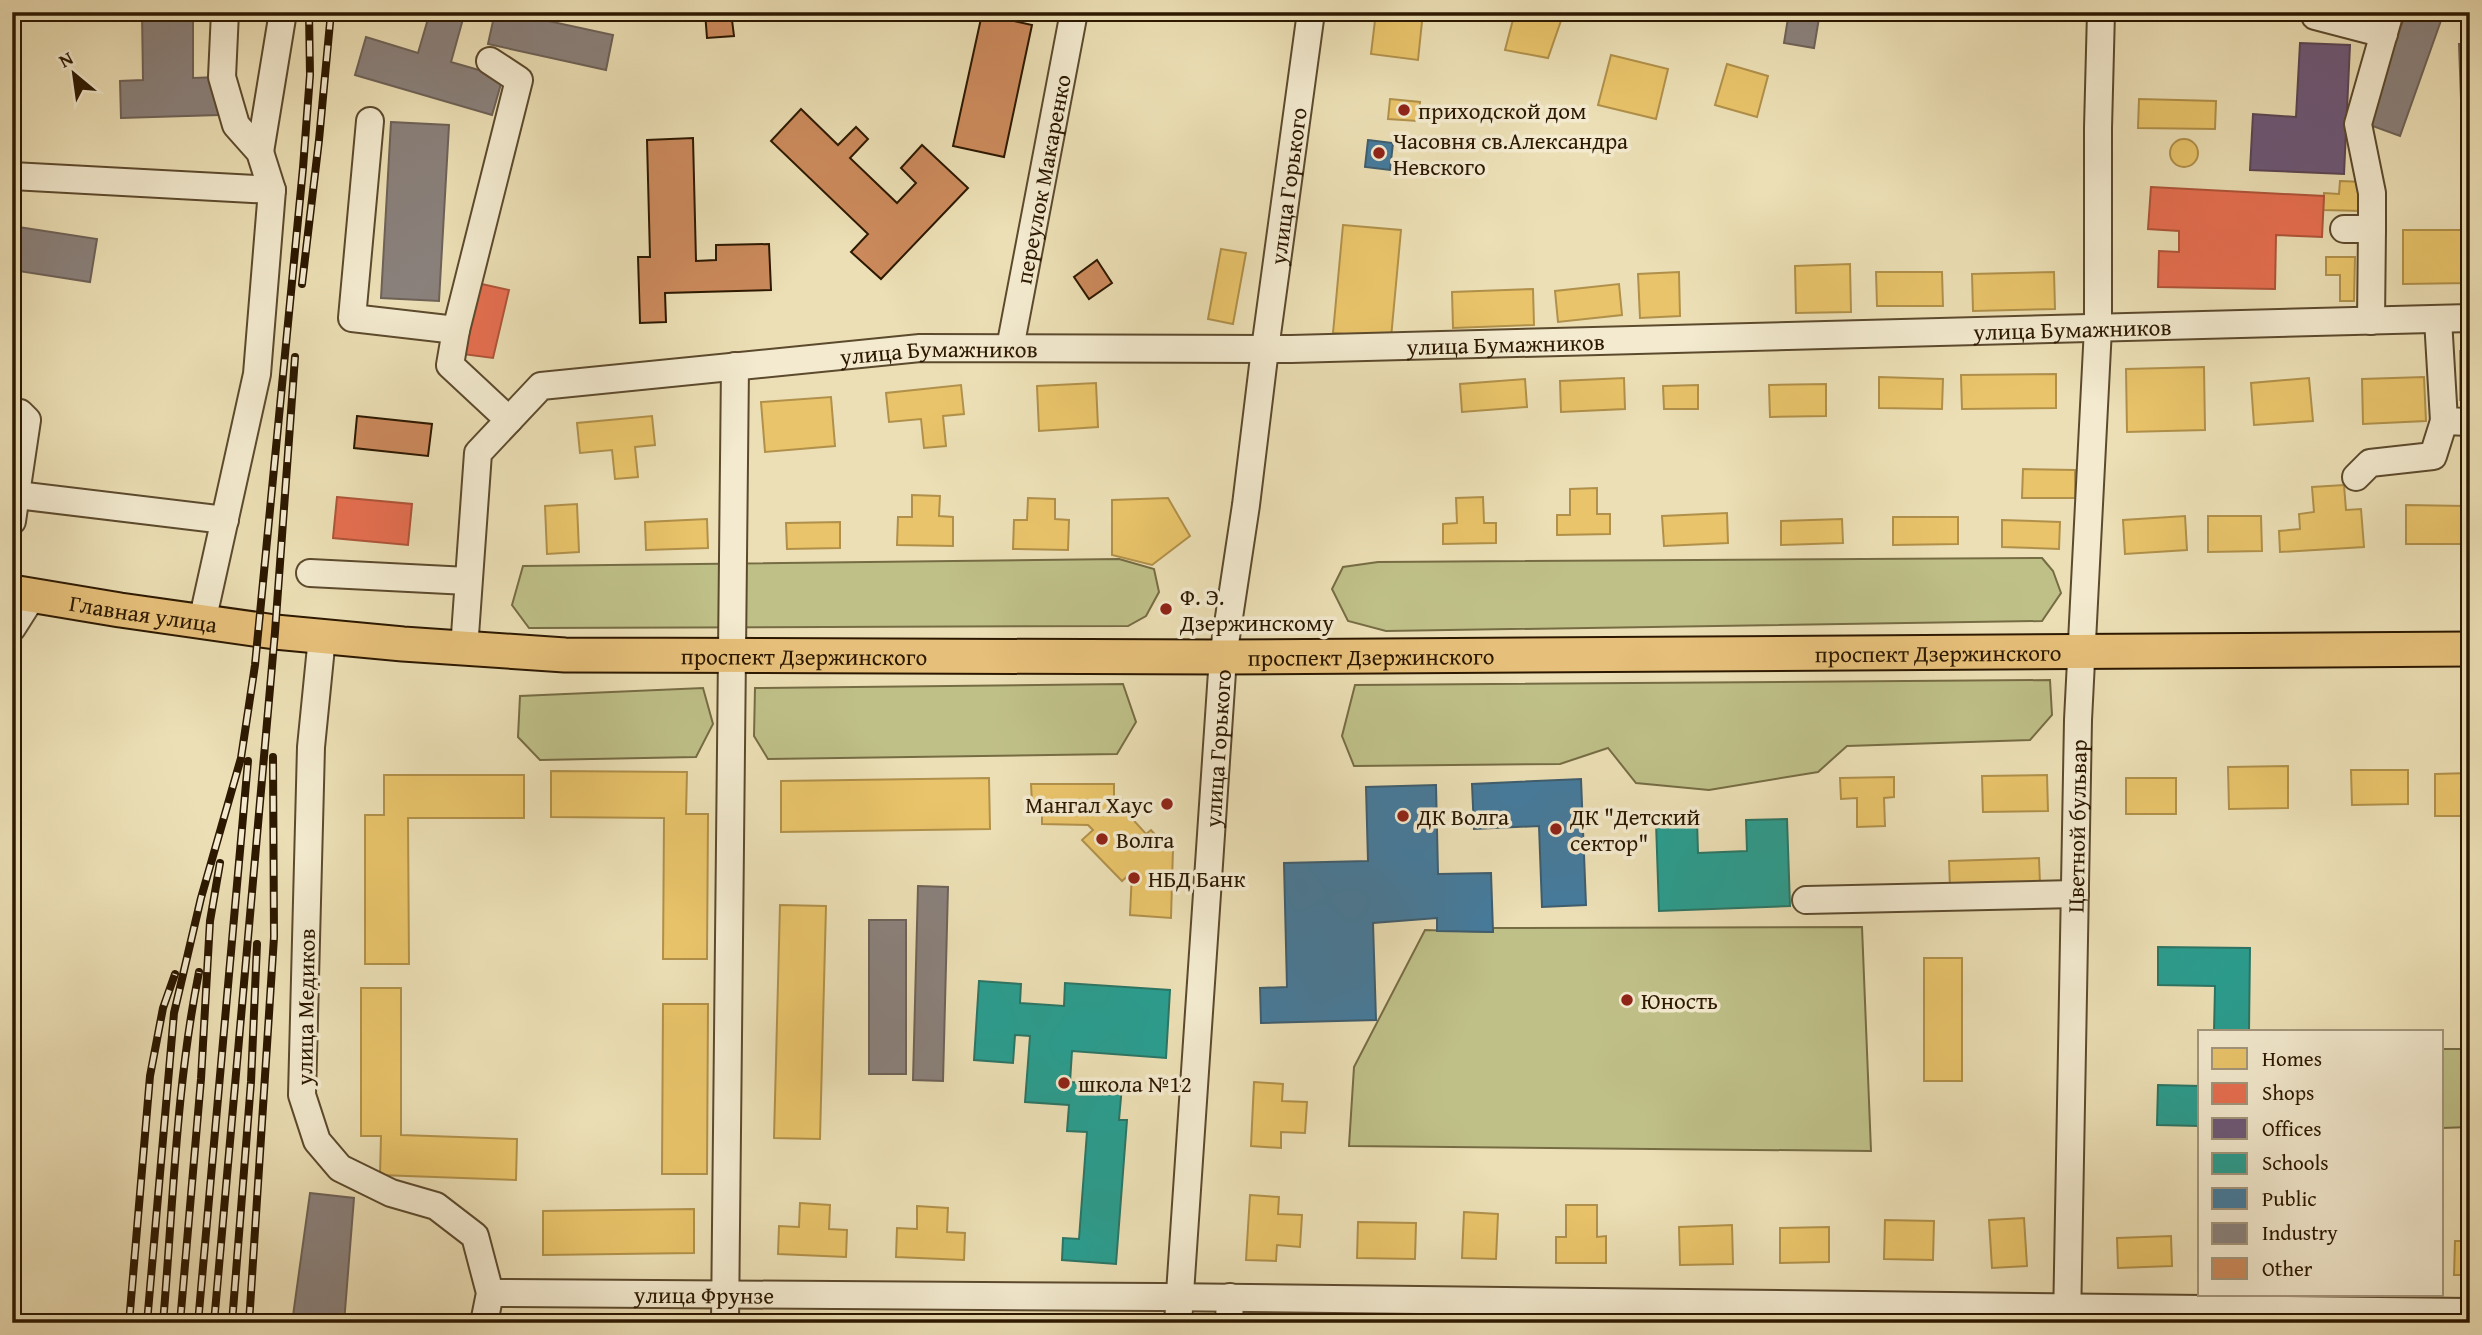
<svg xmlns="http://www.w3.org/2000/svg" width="2482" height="1335" viewBox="0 0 2482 1335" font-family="'Gentium Book Plus',serif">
	<rect width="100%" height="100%" fill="#ecdfb5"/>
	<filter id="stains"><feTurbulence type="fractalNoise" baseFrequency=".00286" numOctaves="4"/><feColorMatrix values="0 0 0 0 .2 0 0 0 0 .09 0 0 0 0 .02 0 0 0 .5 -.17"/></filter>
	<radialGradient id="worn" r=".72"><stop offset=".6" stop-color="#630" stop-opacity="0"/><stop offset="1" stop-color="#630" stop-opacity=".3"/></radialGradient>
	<g fill="#bfc088" stroke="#766c44" stroke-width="2">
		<path d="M2042,558l11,13 8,22 -19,28 -656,10 -38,-10 -16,-32 11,-22 35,-5z"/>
		<path d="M1119,559l35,10 5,23 -13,24 -18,10 -599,2 -17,-23 11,-39z"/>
		<path d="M2050,680l2,35 -22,25 -183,6 -29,26 -109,18 -73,-7 -28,-35 -48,16 -206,2 -12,-30 13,-51z"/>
		<path d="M1123,684l13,38 -19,32 -349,5 -14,-23 1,-48z"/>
		<path d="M703,688l10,36 -17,33 -156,3 -22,-23 2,-41z"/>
		<path d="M1862,927l9,224 -522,-5 5,-79 71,-137 68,2v-4z"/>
		<path d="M2442,1049h28v78l-28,1z"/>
	</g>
	<g fill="#e9c46a" stroke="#b0904a" stroke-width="2">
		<path d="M1376,12h47l-5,48 -47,-6z"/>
		<path d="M1515,12h49l-16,46 -43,-8z"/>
		<path d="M1898,12h42l-1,8z"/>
		<path d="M2276,12h30v7l-30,-1z"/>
		<path d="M1611,55l57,14 -12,50 -58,-14z"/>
		<path d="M1727,64l41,12 -11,41 -42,-12z"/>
		<path d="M1390,99l30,3 -2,19 -30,-2z"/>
		<path d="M2139,99l77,2 -1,28 -77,-1z"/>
		<circle cx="2184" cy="153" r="14"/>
		<path d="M2340,181l24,1 -1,29 -40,-1 1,-17 15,1z"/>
		<path d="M1343,225l58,5 -10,108 -58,-5z"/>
		<path d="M2403,230h67v53l-67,1z"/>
		<path d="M1221,249l25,4 -13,71 -25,-5z"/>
		<path d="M2326,257h29l-1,44h-14v-26h-14z"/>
		<path d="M1850,264l1,48 -55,1 -1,-47z"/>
		<path d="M1679,272l1,44 -40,2 -2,-44z"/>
		<path d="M1876,272h66l1,34h-66z"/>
		<path d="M2054,272l1,37 -82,2 -1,-37z"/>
		<path d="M1619,284l3,31 -64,7 -3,-31z"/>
		<path d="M1533,289l1,36 -81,3 -1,-36z"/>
		<rect x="2460" y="351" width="10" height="49"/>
		<path d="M2204,367l1,63 -78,2 -1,-63z"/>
		<path d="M2056,374v34l-94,1 -1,-34z"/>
		<path d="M1879,377l64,2 -1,30 -63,-1z"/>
		<path d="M2424,377l2,44 -63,3 -1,-45z"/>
		<path d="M1624,378l1,31 -64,3 -1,-31z"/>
		<path d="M2309,378l4,43 -59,4 -3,-42z"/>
		<path d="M1525,379l2,28 -65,5 -2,-28z"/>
		<path d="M1096,383l2,44 -59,4 -2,-45z"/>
		<path d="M1826,384v32l-56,1 -1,-32z"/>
		<path d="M961,385l3,29 -21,2 3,30 -22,2 -3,-29 -32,3 -3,-29z"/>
		<path d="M1698,385v24h-34l-1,-23z"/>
		<path d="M831,397l4,49 -70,6 -4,-50z"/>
		<path d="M652,416l3,29 -20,2 3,30 -23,2 -3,-29 -32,3 -3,-30z"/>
		<path d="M2023,469l52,1v28h-53z"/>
		<path d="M2344,485l2,25 15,-1 3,38 -84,5 -1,-21 21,-2 -1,-15 15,-2 -2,-25z"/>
		<path d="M1597,488v26h13v20l-53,1v-20h13v-26z"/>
		<path d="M912,495l28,1 -1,20 14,1v29l-56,-1 1,-28h14z"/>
		<path d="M1483,497l1,26h12v20l-53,1v-20l14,-1 -1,-25z"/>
		<path d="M1028,498l27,1v20l14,1 -1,30 -55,-1 1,-29h13z"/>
		<path d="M1168,498l22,38 -38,29 -40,-10v-55z"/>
		<path d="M577,504l2,48 -32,2 -2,-48z"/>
		<path d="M2406,505l60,1v38h-60z"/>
		<path d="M1727,513l1,30 -64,3 -2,-30z"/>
		<path d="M2185,516l2,34 -62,4 -2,-34z"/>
		<path d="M2208,516h53l1,35 -54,1z"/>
		<path d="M1893,517h65v27l-65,1z"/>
		<path d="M707,519l1,29 -62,2 -1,-28z"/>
		<path d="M1842,519l1,24 -62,2v-24z"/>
		<path d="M2002,520l58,2 -1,27 -57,-2z"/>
		<path d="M840,522v26l-53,1 -1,-26z"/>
		<path d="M2288,766v42l-59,1 -1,-42z"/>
		<path d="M2351,770h57v34l-56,1z"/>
		<path d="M551,771l136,1 -1,42h22l-1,145h-44l1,-141 -113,-1z"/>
		<path d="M2470,773v43h-35v-42z"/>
		<path d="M384,775h140v43h-116l1,146h-44v-149h19z"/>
		<path d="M2047,775l1,36 -65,1 -1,-36z"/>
		<path d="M1894,777v20l-10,1 1,28 -28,1v-29l-16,1 -1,-21z"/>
		<path d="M989,778l1,51 -209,3v-51z"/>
		<rect x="2126" y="778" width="50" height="36"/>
		<path d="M1031,784h83v16l2,2 5,-4 9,11 -4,3 20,22 5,-4 9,10 -5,5 2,2 16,1 -2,70 -41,-3 2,-43 -10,9 -40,-41 11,-10 -5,-5 -46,-1v-13h-7v-8h-3z"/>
		<path d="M2039,858l1,26 -90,3 -1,-26z"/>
		<path d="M780,905l46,1 -6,233 -46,-1z"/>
		<rect x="2465" y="924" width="5" height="39"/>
		<rect x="1924" y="958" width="38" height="123"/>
		<path d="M361,988h40v147l116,4 -1,41 -136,-5 1,-39h-20z"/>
		<path d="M663,1004h45l-1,170h-45z"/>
		<path d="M1254,1082l29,2 -1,17 25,1 -2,31 -24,-1v16l-30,-2z"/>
		<path d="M1250,1195l29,2 -1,17 24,1 -2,32 -23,-2 -1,16 -30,-1z"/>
		<path d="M800,1203l30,2 -1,24 18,1 -1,27 -68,-3 1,-28 20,1z"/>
		<path d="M1566,1205h31v32l9,-1v27h-50v-26h10z"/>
		<path d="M917,1206l31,2 -1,24 18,1 -1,27 -68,-3 1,-29 20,1z"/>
		<path d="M694,1209v44l-151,2v-44z"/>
		<path d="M1464,1212l34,2 -2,45 -34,-1z"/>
		<path d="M2024,1218l3,48 -35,2 -3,-48z"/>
		<path d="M1885,1220l49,1 -1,39 -49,-1z"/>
		<path d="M1358,1222l58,1 -1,36 -58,-1z"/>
		<path d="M1732,1225l1,39 -53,1 -1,-38z"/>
		<path d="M1829,1227v35l-49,1v-35z"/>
		<path d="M2171,1236l1,30 -54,2 -1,-30z"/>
		<path d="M2455,1241h15v34h-16z"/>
	</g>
	<g fill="#e76f51" stroke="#af5539" stroke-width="2">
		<path d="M2151,187l173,9 -2,41 -46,-2 -1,54 -117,-2 1,-36 20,1v-21l-31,-2z"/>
		<path d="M468,281l41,9 -16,68 -31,-4z"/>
		<path d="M337,497l75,7 -4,41 -75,-7z"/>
	</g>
	<path fill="#6d597a" stroke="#5a4655" stroke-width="2" d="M2300,43l50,2 -6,129 -94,-4 3,-56 43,3z"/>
	<g fill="#2a9d8f" stroke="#2b7564" stroke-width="2">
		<path d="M1787,819l3,87 -131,5 -3,-89 41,-2 1,33 49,-2 -1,-31z"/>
		<path d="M2158,947l92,1 -1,84h-35l1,-46 -57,-1z"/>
		<path d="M979,981l42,3 -1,19 44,3 1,-23 105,7 -4,68 -94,-7 -2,31 52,4 -3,34h8l-11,144 -54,-4 1,-22 16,1 8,-107 -20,-1 2,-26 -44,-3 5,-66 -15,-1 -2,28 -39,-3z"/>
		<path d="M2158,1085l42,1v40l-43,-1z"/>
	</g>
	<g fill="#457b9d" stroke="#3e5d6e" stroke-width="2">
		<path d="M1368,140l25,3 -3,27 -25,-3z"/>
		<path d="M1581,779l5,126 -44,2 -3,-81 -65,3 -2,-45z"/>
		<path d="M1436,785l2,89 53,-1 2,59 -56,-1v-13l-64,5 3,97 -115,3 -1,-35 27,-1 -3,-124 84,-2 -2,-74z"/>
	</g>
	<g fill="#8a817c" stroke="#6e6257" stroke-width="2">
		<path d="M142,12h51v66l25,-1 1,38 -98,3 -1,-37 23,-1z"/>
		<path d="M430,12h9l24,7 -12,43 52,15 -11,38 -137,-40 11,-38 52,16z"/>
		<path d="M495,12h12l106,23 -7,35 -118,-26z"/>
		<path d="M1789,12h31l-6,36 -30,-5z"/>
		<path d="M2406,12h38l-44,124 -33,-12z"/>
		<path d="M2459,44h11v54l-9,1z"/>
		<path d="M391,122l58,3 -10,176 -58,-3z"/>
		<path d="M12,226l85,13 -7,43 -78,-12z"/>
		<path d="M918,886l30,1 -5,194 -30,-1z"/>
		<rect x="869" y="920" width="37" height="154"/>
		<path d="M310,1193l44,5 -10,125h-52z"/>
	</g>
	<g fill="#cc8a5c" stroke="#2c1800" stroke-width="2">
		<path d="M705,12h26l3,24 -27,2z"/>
		<path d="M999,12h17l-2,9 18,4 -28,132 -51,-11 29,-132 16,3z"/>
		<path d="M801,109l37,36 18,-18 12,12 -18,19 47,45 19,-20 -15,-15 21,-23 46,43 -87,91 -30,-27 17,-18 -97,-93z"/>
		<path d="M693,138l3,123 20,-1v-15l53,-1 2,46 -106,3 1,29 -26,1 -2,-66h12l-3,-117z"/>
		<path d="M1097,260l15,23 -23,16 -15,-22z"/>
		<path d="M357,416l75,8 -4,32 -74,-8z"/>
	</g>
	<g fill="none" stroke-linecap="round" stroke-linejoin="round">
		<defs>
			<g id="minor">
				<path d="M2315,12v4l69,18"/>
				<path d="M490,61l29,19 -63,250 -6,35 59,55"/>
				<path d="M370,121l-18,197 104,12"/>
				<path d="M260,152l23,-140"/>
				<path d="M12,176l260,14"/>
				<path d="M2344,229h28l-1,92"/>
				<path d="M2372,229v-36l-14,-69 32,-112"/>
				<path d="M2438,319l6,102 26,1"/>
				<path id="s1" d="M1010,348l64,-336"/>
				<path d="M12,413h8l7,7 -15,101"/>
				<path d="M2356,477l14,-14 63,-7 11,-35"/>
				<path d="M17,495l208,25"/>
				<path d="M310,573l158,8"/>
				<path d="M202,622l55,-248 15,-184 -12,-38 -24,-27 -14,-48 3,-65"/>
				<path d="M12,628l21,-33"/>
				<path d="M322,637l-11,110 -9,348 15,46 23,27 51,25 45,13 39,30 15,57 -6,30"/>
				<path id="s2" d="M464,649l14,-196 63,-67 379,-38 371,1 1179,-31"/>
				<path d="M1806,900l269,-6"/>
				<path id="s3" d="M490,1293l671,4 1309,15"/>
				<path d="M725,1323l10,-957"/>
				<path id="s4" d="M1178,1323l45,-666 23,-152 19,-156 46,-337"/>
				<path d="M1229,1323l1,-26"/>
				<path id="s5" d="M2067,1323l11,-603 20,-392v-200l3,-116"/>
			</g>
			<g id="major">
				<path id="s6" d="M12,592l108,18 155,22 128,12 162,11 658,2 1247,-8"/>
			</g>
		</defs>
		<use href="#minor" stroke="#5c4a2d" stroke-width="30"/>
		<use href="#major" stroke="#2c1800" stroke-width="37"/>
		<use href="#minor" stroke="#f3eacf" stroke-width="26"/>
		<use href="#major" stroke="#e6c07a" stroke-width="33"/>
		<defs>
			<g id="rail">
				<path d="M302,284l17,-144 12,-128"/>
				<path d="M129,1323l21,-247 13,-68 12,-34"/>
				<path d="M147,1323l27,-310 27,-115 40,-140 14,-93 48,-497 7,-93 -1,-63"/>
				<path d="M163,1323c10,-116 13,-237 36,-351"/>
				<path d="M180,1323l21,-244 9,-158 10,-58"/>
				<path d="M198,1323l50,-562"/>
				<path d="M214,1323l61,-691 20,-275"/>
				<path d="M232,1323l19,-241 6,-138"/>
				<path d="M249,1323l25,-386 -1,-180"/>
			</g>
		</defs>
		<use href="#rail" stroke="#2c1800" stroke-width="8"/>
		<use href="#rail" stroke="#f3eacf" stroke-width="5" stroke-dasharray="16" stroke-linecap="butt"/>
	</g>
	<g fill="#8f2418" stroke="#f3eacf" stroke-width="2.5">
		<circle cx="1404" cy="110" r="7"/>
		<circle cx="1379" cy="153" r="7"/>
		<circle cx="1166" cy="609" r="7"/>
		<circle cx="1167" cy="804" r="7"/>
		<circle cx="1403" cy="816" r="7"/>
		<circle cx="1556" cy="829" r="7"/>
		<circle cx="1102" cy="839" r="7"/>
		<circle cx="1134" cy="878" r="7"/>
		<circle cx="1627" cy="1000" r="7"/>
		<circle cx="1064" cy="1083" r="7"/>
	</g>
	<g text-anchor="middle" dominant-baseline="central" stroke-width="7" stroke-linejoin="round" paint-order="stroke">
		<g font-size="23" fill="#2c1800" stroke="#f3eacf" text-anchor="start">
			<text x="1418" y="110">приходской дом</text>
			<text x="1393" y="140">Часовня св.Александра<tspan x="1393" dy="26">Невского</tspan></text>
			<text x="1180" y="596">Ф. Э.<tspan x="1180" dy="26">Дзержинскому</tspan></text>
			<text x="1153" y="804" text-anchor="end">Мангал Хаус</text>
			<text x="1417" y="816">ДК Волга</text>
			<text x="1570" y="816">ДК "Детский<tspan x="1570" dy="26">сектор"</tspan></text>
			<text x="1116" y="839">Волга</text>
			<text x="1148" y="878">НБД Банк</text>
			<text x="1641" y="1000">Юность</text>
			<text x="1078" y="1083">школа №12</text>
		</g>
		<g font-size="23" fill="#2c1800" stroke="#f3eacf">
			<text stroke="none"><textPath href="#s1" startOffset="172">переулок Макаренко</textPath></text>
			<text stroke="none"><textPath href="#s4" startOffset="1143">улица Горького</textPath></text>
			<text stroke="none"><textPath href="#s2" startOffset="1822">улица Бумажников</textPath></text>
			<text stroke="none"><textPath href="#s2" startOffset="1255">улица Бумажников</textPath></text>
			<text stroke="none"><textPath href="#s2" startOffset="688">улица Бумажников</textPath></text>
			<text stroke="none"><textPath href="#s6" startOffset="133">Главная улица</textPath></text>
			<text stroke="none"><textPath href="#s6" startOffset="1930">проспект Дзержинского</textPath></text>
			<text stroke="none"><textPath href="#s6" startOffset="796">проспект Дзержинского</textPath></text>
			<text stroke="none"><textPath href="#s6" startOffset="1363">проспект Дзержинского</textPath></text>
			<text stroke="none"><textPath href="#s4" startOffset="576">улица Горького</textPath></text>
			<text stroke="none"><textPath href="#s5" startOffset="497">Цветной бульвар</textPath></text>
			<text transform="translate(305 1007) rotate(-89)">улица Медиков</text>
			<text stroke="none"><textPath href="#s3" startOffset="214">улица Фрунзе</textPath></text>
		</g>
	</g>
	<rect width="2482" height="1335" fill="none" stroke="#ecdfb5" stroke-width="42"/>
	<rect x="14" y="14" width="2454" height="1307" fill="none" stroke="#2c1800" stroke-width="3.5"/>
	<rect x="21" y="21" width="2440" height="1293" fill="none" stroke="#2c1800" stroke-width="2"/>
	<rect x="2198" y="1030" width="245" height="266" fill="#f3eacf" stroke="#a3967c" stroke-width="2"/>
	<rect x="2212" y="1048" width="35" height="21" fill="#e9c46a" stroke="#a3967c" stroke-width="2"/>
	<text x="2262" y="1066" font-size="21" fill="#2c1800">Homes</text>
	<rect x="2212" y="1083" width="35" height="21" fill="#e76f51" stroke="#a3967c" stroke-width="2"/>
	<text x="2262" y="1100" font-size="21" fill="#2c1800">Shops</text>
	<rect x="2212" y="1118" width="35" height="21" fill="#6d597a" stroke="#a3967c" stroke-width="2"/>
	<text x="2262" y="1136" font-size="21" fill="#2c1800">Offices</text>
	<rect x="2212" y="1153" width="35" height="21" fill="#2a9d8f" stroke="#a3967c" stroke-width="2"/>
	<text x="2262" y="1170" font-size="21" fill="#2c1800">Schools</text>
	<rect x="2212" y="1188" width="35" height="21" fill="#457b9d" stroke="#a3967c" stroke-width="2"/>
	<text x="2262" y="1206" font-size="21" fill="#2c1800">Public</text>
	<rect x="2212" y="1223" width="35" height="21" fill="#8a817c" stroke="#a3967c" stroke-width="2"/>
	<text x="2262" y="1240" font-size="21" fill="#2c1800">Industry</text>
	<rect x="2212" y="1258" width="35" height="21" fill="#cc8a5c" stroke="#a3967c" stroke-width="2"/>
	<text x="2262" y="1276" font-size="21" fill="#2c1800">Other</text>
	<g transform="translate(74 74) rotate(331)" stroke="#f3eacf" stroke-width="5" paint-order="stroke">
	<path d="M0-5L12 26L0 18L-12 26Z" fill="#2c1800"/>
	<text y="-10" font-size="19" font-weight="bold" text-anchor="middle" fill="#2c1800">N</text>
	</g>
	<rect width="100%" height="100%" filter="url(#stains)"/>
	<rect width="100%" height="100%" fill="url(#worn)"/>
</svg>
